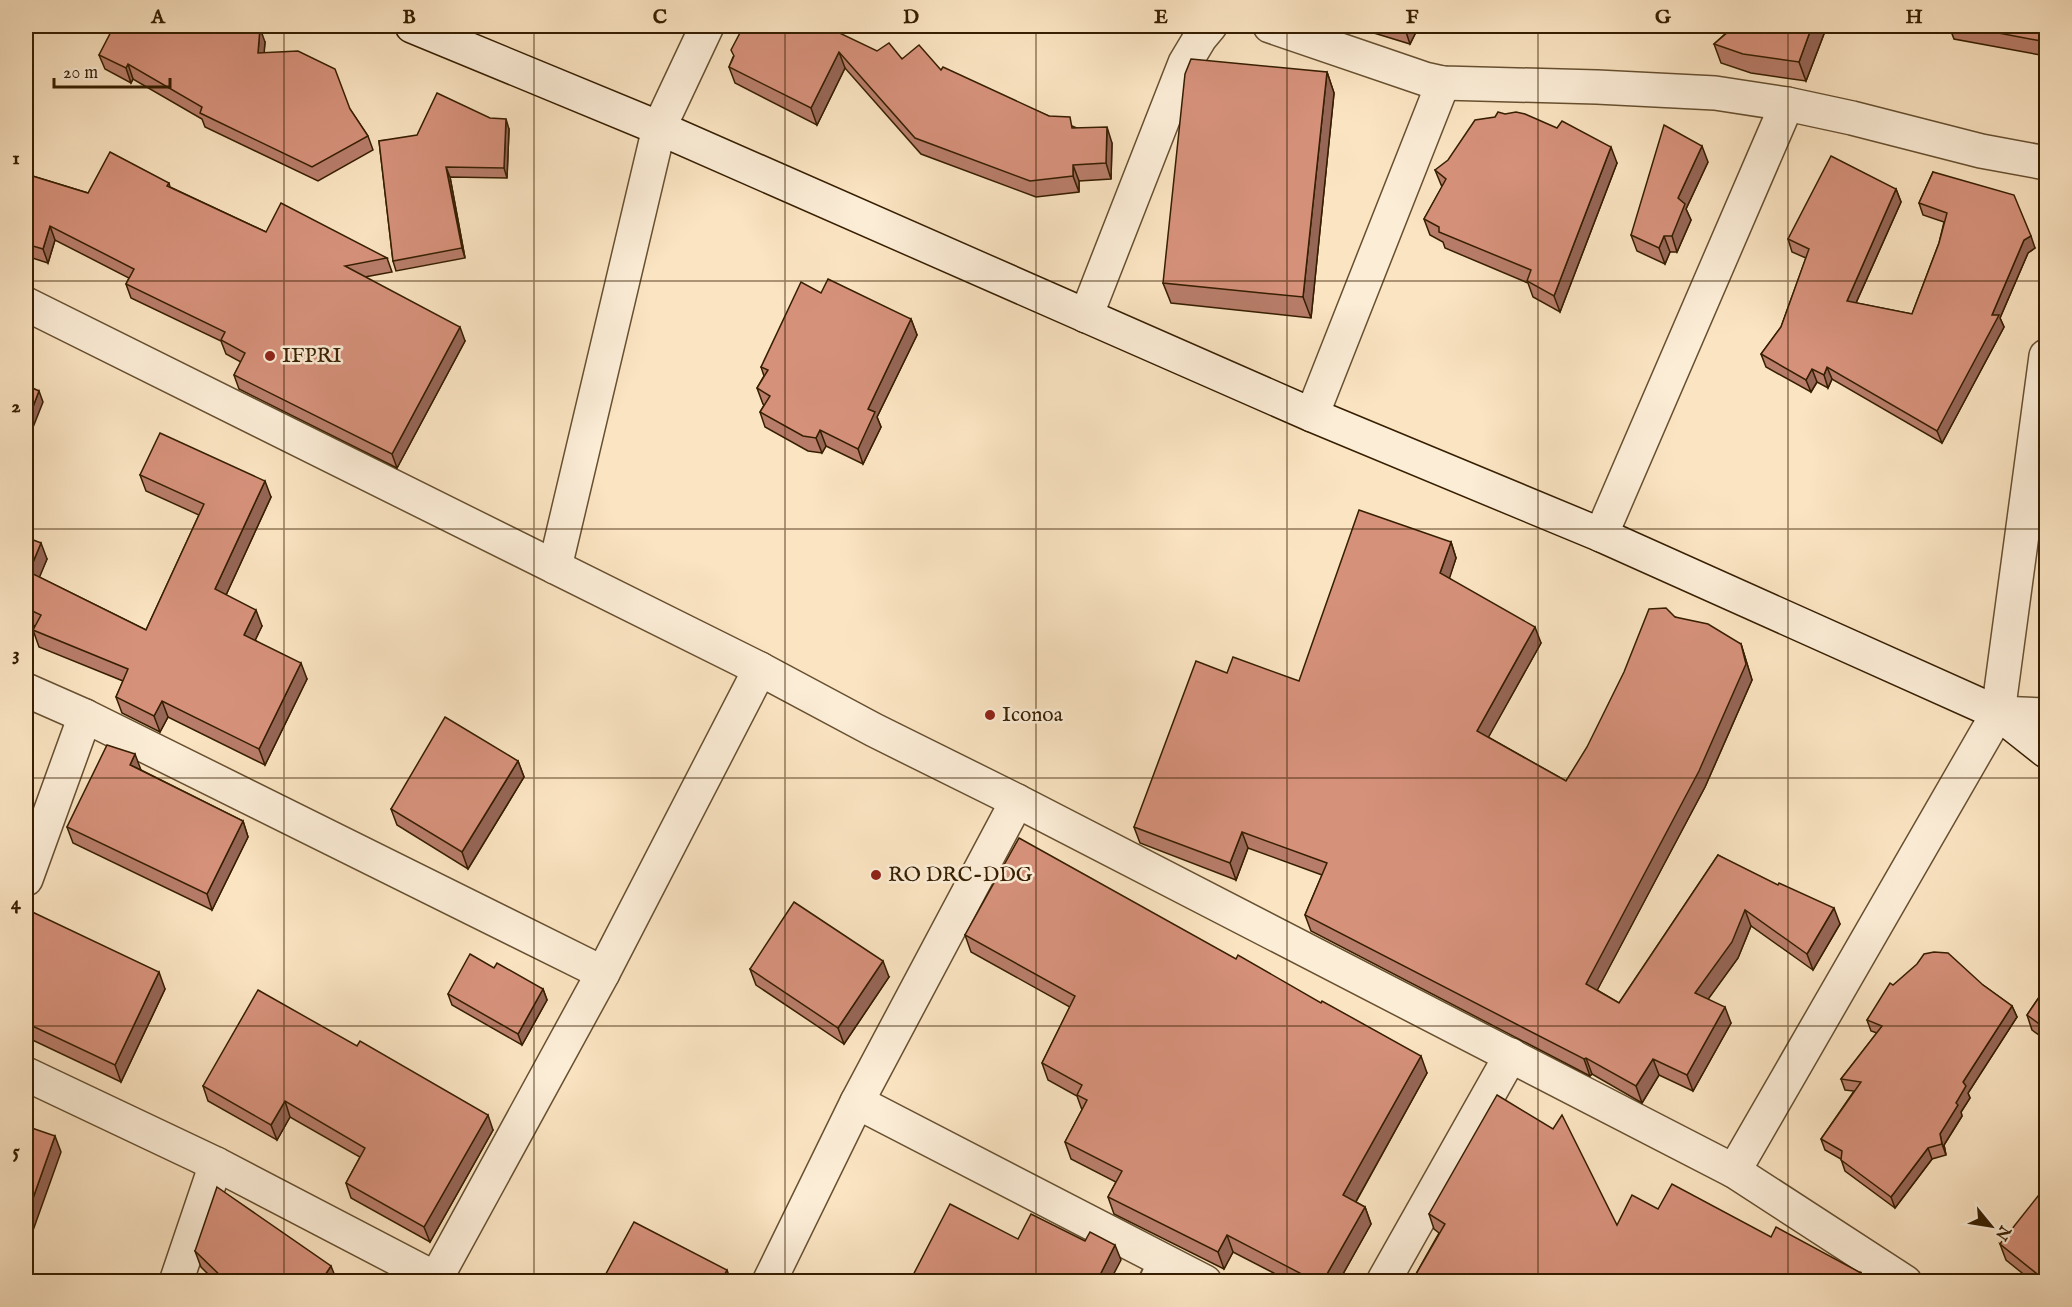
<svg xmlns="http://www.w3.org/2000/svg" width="2072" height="1307" viewBox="0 0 2072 1307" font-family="'IM FELL English',serif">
	<rect width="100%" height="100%" fill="#fbe4c2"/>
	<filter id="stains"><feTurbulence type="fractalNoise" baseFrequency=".00333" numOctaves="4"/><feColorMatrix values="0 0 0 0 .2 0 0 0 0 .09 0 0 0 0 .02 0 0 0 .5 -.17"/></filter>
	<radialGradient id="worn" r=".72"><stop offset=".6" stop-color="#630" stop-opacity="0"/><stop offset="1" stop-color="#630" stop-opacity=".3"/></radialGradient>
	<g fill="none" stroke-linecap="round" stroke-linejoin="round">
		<defs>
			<path id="lane" d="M1150,1282l10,-23"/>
			<g id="street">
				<path d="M1270,26l155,53 18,4 154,4 118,6 72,11 65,14 129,33 65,12"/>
				<path d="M26,304l734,365 114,61 143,71 717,370 171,111"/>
				<path d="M1086,316l99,-253 15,-25 10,-12"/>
				<path d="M1312,415l131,-332"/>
				<path d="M1601,535l186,-431"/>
				<path d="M555,567l104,-439 48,-102"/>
				<path d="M26,690l59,26 518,257"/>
				<path d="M1998,713l48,2"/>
				<path d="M26,879l59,-163"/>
				<path d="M26,1074l190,90 226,118"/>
				<path d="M857,1102l348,180"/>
				<path d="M1734,1171l264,-458 48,-357"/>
				<path d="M176,1282l40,-118"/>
				<path d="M434,1282l169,-309 157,-304"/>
				<path d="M769,1282l88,-180 160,-301"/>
				<path d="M1383,1282l128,-227"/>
			</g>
			<path id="secondary" d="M412,26l247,102 653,287 289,120 397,178 48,38"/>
		</defs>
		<use href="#lane" stroke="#675030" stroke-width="26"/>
		<use href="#street" stroke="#675030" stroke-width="36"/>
		<use href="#secondary" stroke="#361e00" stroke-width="36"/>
		<use href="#lane" stroke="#fcedd7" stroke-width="22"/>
		<use href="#street" stroke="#fcedd7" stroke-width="33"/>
		<use href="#secondary" stroke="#fcedd7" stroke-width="33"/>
	</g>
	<g fill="#b87d6a" stroke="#361e00" stroke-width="1.5">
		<path d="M1351,26h68l-9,18z"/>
		<path d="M1694,26h133l-21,55 -55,-8 -30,-10 -7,-19 12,-11 -29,-5z"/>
		<path d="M1949,26h97v30l-92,-17z"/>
		<path d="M194,33l71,9 -1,10 86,57 18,27 5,14 -55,31 -113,-54 -3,-8 -69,-40 -2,4 -26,-14 -6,-14z"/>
		<path d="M877,51l64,19 171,73 -1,36 -32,2v11l-43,5 -115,-43 -76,-86 -28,57 -82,-42 -6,-16 4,-10z"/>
		<path d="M1327,72l7,21 -23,225 -140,-15 -8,-20z"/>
		<path d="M509,129l-2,49 -57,-1 15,81 -69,13 -3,-10 -14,-120z"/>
		<path d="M1708,162l-22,47 5,11 -14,32h-7l-5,12 -28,-13 -6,-16z"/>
		<path d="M1617,163l-57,149 -27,-15 -5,-14 -83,-35 -2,-6 -13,-7 -6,-16 18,-32 -7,-17z"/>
		<path d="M1933,172l102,76 -7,5 -28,65 4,9 -62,116 -110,-64 -4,9 -11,-6 -6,10 -45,-25 -5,-13 20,-27 25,-69 -14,-6 -4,-13 108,-50 5,13 -45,101 56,11 27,-71 5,-21 -21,-7 -4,-12z"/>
		<path d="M26,174l62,19 81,-10 1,4 96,45 121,26 5,14 -27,5 100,64 -68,127 -158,-79 -5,-14 7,-13 -15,-8 -5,-13 -90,-43 -5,-14 3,-6 -74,-38 -7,23 -22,-7z"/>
		<path d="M821,293l90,26 6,16 -40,82 4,10 -18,37 -37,-18 -4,7 -14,-2 -43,-24 -5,-15 4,-7 -1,-1 -6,-16 7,-12 -3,-9z"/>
		<path d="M140,475l131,22 -45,98 36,31 -7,14 52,39 -42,86 -97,-48 -8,15 -38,-19 -6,-16 7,-16 -84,-34 -6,-17 2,-4 -9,-5v-84l21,22 -8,18 107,53 53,-115 -53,-24z"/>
		<path d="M1451,542l5,16 -7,20 92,65 -53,94 78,44 109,-164 66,27 11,36 -47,107 -108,203 22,13 99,-148 122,69 -27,46 -62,-44 -13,32 -30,41 23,24 -38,68 -34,-16 -17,28 -50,-29 -2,2 -279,-145 -6,-16 17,-40 -74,-27 -12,32 -96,-37 -6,-16 93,-154 72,8z"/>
		<path d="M518,761l6,16 -56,92 -71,-44 -6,-16z"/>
		<path d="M141,770l102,51 5,16 -36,73 -139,-67 -6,-16z"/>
		<path d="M26,909l139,80 -44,93 -95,-45z"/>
		<path d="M965,935l462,138 -71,129 9,5 6,17 -32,57h-50l-56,-29 -9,17 -110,-55 -6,-17 8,-15 -45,-23 -6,-17 17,-32 -5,-14 -29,-16 -6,-17 28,-56 -99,-55z"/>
		<path d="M494,968l49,21 4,11 -25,45 -70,-40 -4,-11z"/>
		<path d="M750,969l139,8 -45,67 -88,-59z"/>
		<path d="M1893,985h90l29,21 5,11 -49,76 2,5 -9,14 1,4 -18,29 2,10 -14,4 -37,49 -50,-37 -4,-12 -16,-9 -4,-11 33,-48 -9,-1 -4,-11 36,-46 -6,-2 -4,-11z"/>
		<path d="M2046,987v53l-14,-10 -5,-15z"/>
		<path d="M203,1086l290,44 -63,112 -79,-44 -5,-15 14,-26 -70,-40 -13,23 -69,-39z"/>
		<path d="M1658,1209l113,28 90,36 3,8h-452l27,-48 -5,-4 -5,-15 188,11z"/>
		<path d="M2000,1244l46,37h-14l-26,-21z"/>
		<path d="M195,1251l142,30h-122l-14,-14z"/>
	</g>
	<g fill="#966656" stroke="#361e00" stroke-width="1.5">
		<path d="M1404,26h15l-9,18z"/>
		<path d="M1812,26h15l-21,55 -7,-19z"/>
		<path d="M260,28l5,14 -2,25 -5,-14z"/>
		<path d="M839,52l6,16 -28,57 -6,-17z"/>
		<path d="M128,64l5,15 -2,4 -5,-15z"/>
		<path d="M1327,72l7,21 -23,225 -8,-21z"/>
		<path d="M506,119l3,10 -2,49 -3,-10z"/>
		<path d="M1107,127l5,16 -1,36 -5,-16z"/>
		<path d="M1702,146l6,16 -22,47 5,11 -14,32 -5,-16 6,-38z"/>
		<path d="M1611,147l6,16 -57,149 -6,-16z"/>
		<path d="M1073,165l6,16v11l-6,-16z"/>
		<path d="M446,167l4,10 15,81 -3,-10z"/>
		<path d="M1896,189l5,13 -50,112 -4,-13z"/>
		<path d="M50,226l5,14 -7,23 -5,-14z"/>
		<path d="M1664,236l6,16 -5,12 -6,-16z"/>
		<path d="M2031,236l4,12 -7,5 -28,65 4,9 -62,116 -5,-12 55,-116 32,-75z"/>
		<path d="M911,319l6,16 -40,82 4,10 -18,37 -5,-15 10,-40z"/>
		<path d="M460,327l5,14 -68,127 -5,-14z"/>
		<path d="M1827,367l5,12 -4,9 -4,-13z"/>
		<path d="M1812,369l5,13 -6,10 -5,-12z"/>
		<path d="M39,391l4,11 -17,43v-20z"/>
		<path d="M820,430l6,16 -4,7 -6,-15z"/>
		<path d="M265,481l6,16 -50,109 -6,-17z"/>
		<path d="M1451,542l5,16 -10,31 -6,-16z"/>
		<path d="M41,543l6,16 -12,29 -6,-16z"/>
		<path d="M256,610l6,16 -12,25 -6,-16z"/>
		<path d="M1535,627l6,16 -58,104 -6,-16z"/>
		<path d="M1741,644l11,36 -47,107 -113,213 -6,-16z"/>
		<path d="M301,663l6,16 -42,86 -6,-16z"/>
		<path d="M162,701l6,16 -8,15 -6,-16z"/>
		<path d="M26,717l6,17 -6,21z"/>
		<path d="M135,754l6,16 -11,-5z"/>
		<path d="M518,761l6,16 -56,92 -6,-17z"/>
		<path d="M243,821l5,16 -36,73 -5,-16z"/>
		<path d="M1242,832l6,16 -12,32 -6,-17z"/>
		<path d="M1834,908l6,16 -27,46 -6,-16z"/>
		<path d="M1745,910l6,16 -13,32 -37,51 -6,-16z"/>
		<path d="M883,961l6,16 -45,67 -6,-16z"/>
		<path d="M159,972l6,17 -44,93 -6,-17z"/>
		<path d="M543,989l4,11 -25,45 -4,-11z"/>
		<path d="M2012,1006l5,11 -49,76 2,5 -9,14 1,4 -18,29 2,10 -4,-11 -2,-10 23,-52z"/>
		<path d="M1725,1007l6,16 -38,68 -6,-16z"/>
		<path d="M1421,1056l6,17 -77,139 -7,-17z"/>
		<path d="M1586,1058l6,16 -2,2 -6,-17z"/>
		<path d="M1653,1059l6,16 -17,28 -6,-17z"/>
		<path d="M285,1101l5,16 -13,23 -6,-15z"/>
		<path d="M488,1115l5,15 -63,112 -6,-15z"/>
		<path d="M55,1136l6,16 -35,98v-32z"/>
		<path d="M1928,1148l4,11 -37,49 -4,-11z"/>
		<path d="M1365,1207l6,17 -32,57h-16z"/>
		<path d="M1227,1235l6,17 -9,17 -6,-17z"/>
		<path d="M1115,1245l6,15 -11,21h-13z"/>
		<path d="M331,1266l6,15h-16z"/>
		<path d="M727,1270l4,11h-10z"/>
		<path d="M1861,1273l3,8h-5z"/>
	</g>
	<g fill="#d6917b" stroke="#361e00" stroke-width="1.5">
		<path d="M114,26h66l14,7 4,-7h57l5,2 -2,25 40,-2 37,18 15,40 18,27 -56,31 -112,-54 2,-6 -74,-43 -2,4 -27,-13z"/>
		<path d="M741,26h84l52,25 12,-8 13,16 17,-14 22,25 2,-3 106,49 21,1 2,11 35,-1 -1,36 -33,2v11l-43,5 -115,-43 -76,-86 -28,56 -82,-41 5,-11 -3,-6 11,-21z"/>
		<path d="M1735,26h77l-13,36 -56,-8 -29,-10z"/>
		<path d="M1962,26h84v16z"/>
		<path d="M1191,59l136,13 -24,225 -140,-14 22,-209z"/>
		<path d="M437,93l53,25 16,1 -2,49 -58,-1 16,81 -69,13 -14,-120 38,-6z"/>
		<path d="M1498,112l7,2 11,-2 9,2 32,14 5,-7 49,26 -57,149 -27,-15 4,-11 -92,-38v-5l-15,-8 22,-40 -11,-9 13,-10 27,-40 20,-3z"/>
		<path d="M1664,125l38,21 -24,52 7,6 -13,32h-8l-5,12 -28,-13z"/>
		<path d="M110,152l59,31 -2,3 99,46 15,-29 106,55 -42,8 115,61 -68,127 -158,-79 11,-22 -24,-13 4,-8 -99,-48 8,-15 -84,-43 -7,23 -17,-5v-70l62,19z"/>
		<path d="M1831,156l65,33 -49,112 65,13 27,-71 8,-30 -28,-10 14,-31 81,23 17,41 -7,4 -32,75h7l-62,116 -110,-64 -3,8 -12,-6 -6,11 -45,-26 20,-27 28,-78 -21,-10z"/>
		<path d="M828,279l83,40 -43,90 7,3 -17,37 -38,-19 -4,8 -13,-2 -43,-24 10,-16 -13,-8 11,-18 -7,-3 40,-85 20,11z"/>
		<path d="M26,385l13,6 -13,34z"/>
		<path d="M160,433l105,48 -50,108 41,21 -12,25 57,28 -42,86 -97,-48 -8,15 -38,-19 12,-28 -95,-39 8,-15 -15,-7v-71l15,6 -12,29 117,58 58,-126 -64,-29z"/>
		<path d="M1359,510l92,32 -11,31 95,54 -58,104 89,50 21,-34 37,-75 25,-63 17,-1 9,9 33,7 33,20 5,20 -47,107 -113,213 33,19 99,-148 60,30 1,-2 55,25 -27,46 -62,-44 -13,32 -37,51 30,14 -38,68 -34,-16 -17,27 -50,-28 -2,1 -279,-144 22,-52 -85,-31 -12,31 -96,-36 62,-166 31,12 6,-16 66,24z"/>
		<path d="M445,717l73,44 -56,91 -71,-43z"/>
		<path d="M107,745l28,9 -5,11 113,56 -36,73 -140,-67z"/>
		<path d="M1019,838l217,121 2,-4 83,48 1,-2 99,55 -78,139 22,12 -42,74h-8l-88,-46 -9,17 -110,-55 14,-26 -57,-29 22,-42 -10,-5 5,-10 -40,-22 33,-67 -110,-61z"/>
		<path d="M794,902l89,59 -45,67 -88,-59z"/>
		<path d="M26,909l133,63 -44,93 -89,-42z"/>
		<path d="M1934,952l14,1 35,32 29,21 -49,76 3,4 -10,17 2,2 -18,29 2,10 -14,4 -37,49 -50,-37 1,-9 -21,-12 40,-57 -20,-3 41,-53 -15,-6 23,-37 3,2 24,-21 7,-10z"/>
		<path d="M470,954l24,14 3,-5 46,26 -25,45 -70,-40z"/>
		<path d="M2046,987v42l-19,-14z"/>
		<path d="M258,990l99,56 3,-5 128,74 -64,112 -78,-44 19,-35 -80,-47 -14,24 -68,-39z"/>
		<path d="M1497,1095l56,34 9,-14 55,110 15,-30 26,14 14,-25 99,53 5,-10 85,46 -2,8h-447l33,-57 -16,-10z"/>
		<path d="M26,1126l29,10 -29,82z"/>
		<path d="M2046,1186v95l-46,-37z"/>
		<path d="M217,1187l114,79 -10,15h-95l-31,-30z"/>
		<path d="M950,1204l68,35 13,-25 54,27 5,-9 25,13 -18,36h-187z"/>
		<path d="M634,1222l93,48 -6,11h-119z"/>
	</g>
	<path fill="none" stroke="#361e00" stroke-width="1.5" stroke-opacity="0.55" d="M284,26v1256M534,26v1256M785,26v1256M1036,26v1256M1287,26v1256M1538,26v1256M1788,26v1256M26,281h2020M26,529h2020M26,778h2020M26,1026h2020"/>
	<g fill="#8f2418" stroke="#fcedd7" stroke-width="2">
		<circle cx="270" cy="356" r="6"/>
		<circle cx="990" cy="715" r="6"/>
		<circle cx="876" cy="875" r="6"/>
	</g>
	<g text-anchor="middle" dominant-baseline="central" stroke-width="5" stroke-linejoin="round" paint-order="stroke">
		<g font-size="21" fill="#361e00" stroke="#fcedd7" text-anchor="start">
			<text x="282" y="356">IFPRI</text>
			<text x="1002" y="715">Iconoa</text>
			<text x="888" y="875">RO DRC-DDG</text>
		</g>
	</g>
	<rect width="2072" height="1307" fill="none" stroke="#fbe4c2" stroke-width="66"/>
	<g transform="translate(1991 1226) rotate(120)" stroke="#fcedd7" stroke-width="4.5" paint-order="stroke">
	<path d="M0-4.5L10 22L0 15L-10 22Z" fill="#361e00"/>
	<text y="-9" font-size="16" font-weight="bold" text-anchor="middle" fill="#361e00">N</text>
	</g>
	<path d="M54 78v9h116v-9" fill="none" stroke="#361e00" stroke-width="3"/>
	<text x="63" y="78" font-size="18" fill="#361e00" stroke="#fcedd7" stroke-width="4.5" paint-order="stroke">20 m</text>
	<rect x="33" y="33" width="2006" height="1241" fill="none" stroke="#361e00" stroke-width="2"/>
	<g font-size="20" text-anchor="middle" font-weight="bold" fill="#361e00">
		<text x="158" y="23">A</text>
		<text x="409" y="23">B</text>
		<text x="660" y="23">C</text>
		<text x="911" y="23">D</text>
		<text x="1161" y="23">E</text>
		<text x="1412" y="23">F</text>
		<text x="1663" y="23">G</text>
		<text x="1914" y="23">H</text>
		<text x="16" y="164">1</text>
		<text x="16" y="412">2</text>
		<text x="16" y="660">3</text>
		<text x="16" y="909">4</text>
		<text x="16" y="1157">5</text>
	</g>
	<rect width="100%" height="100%" filter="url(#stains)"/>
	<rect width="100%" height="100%" fill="url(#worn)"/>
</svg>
